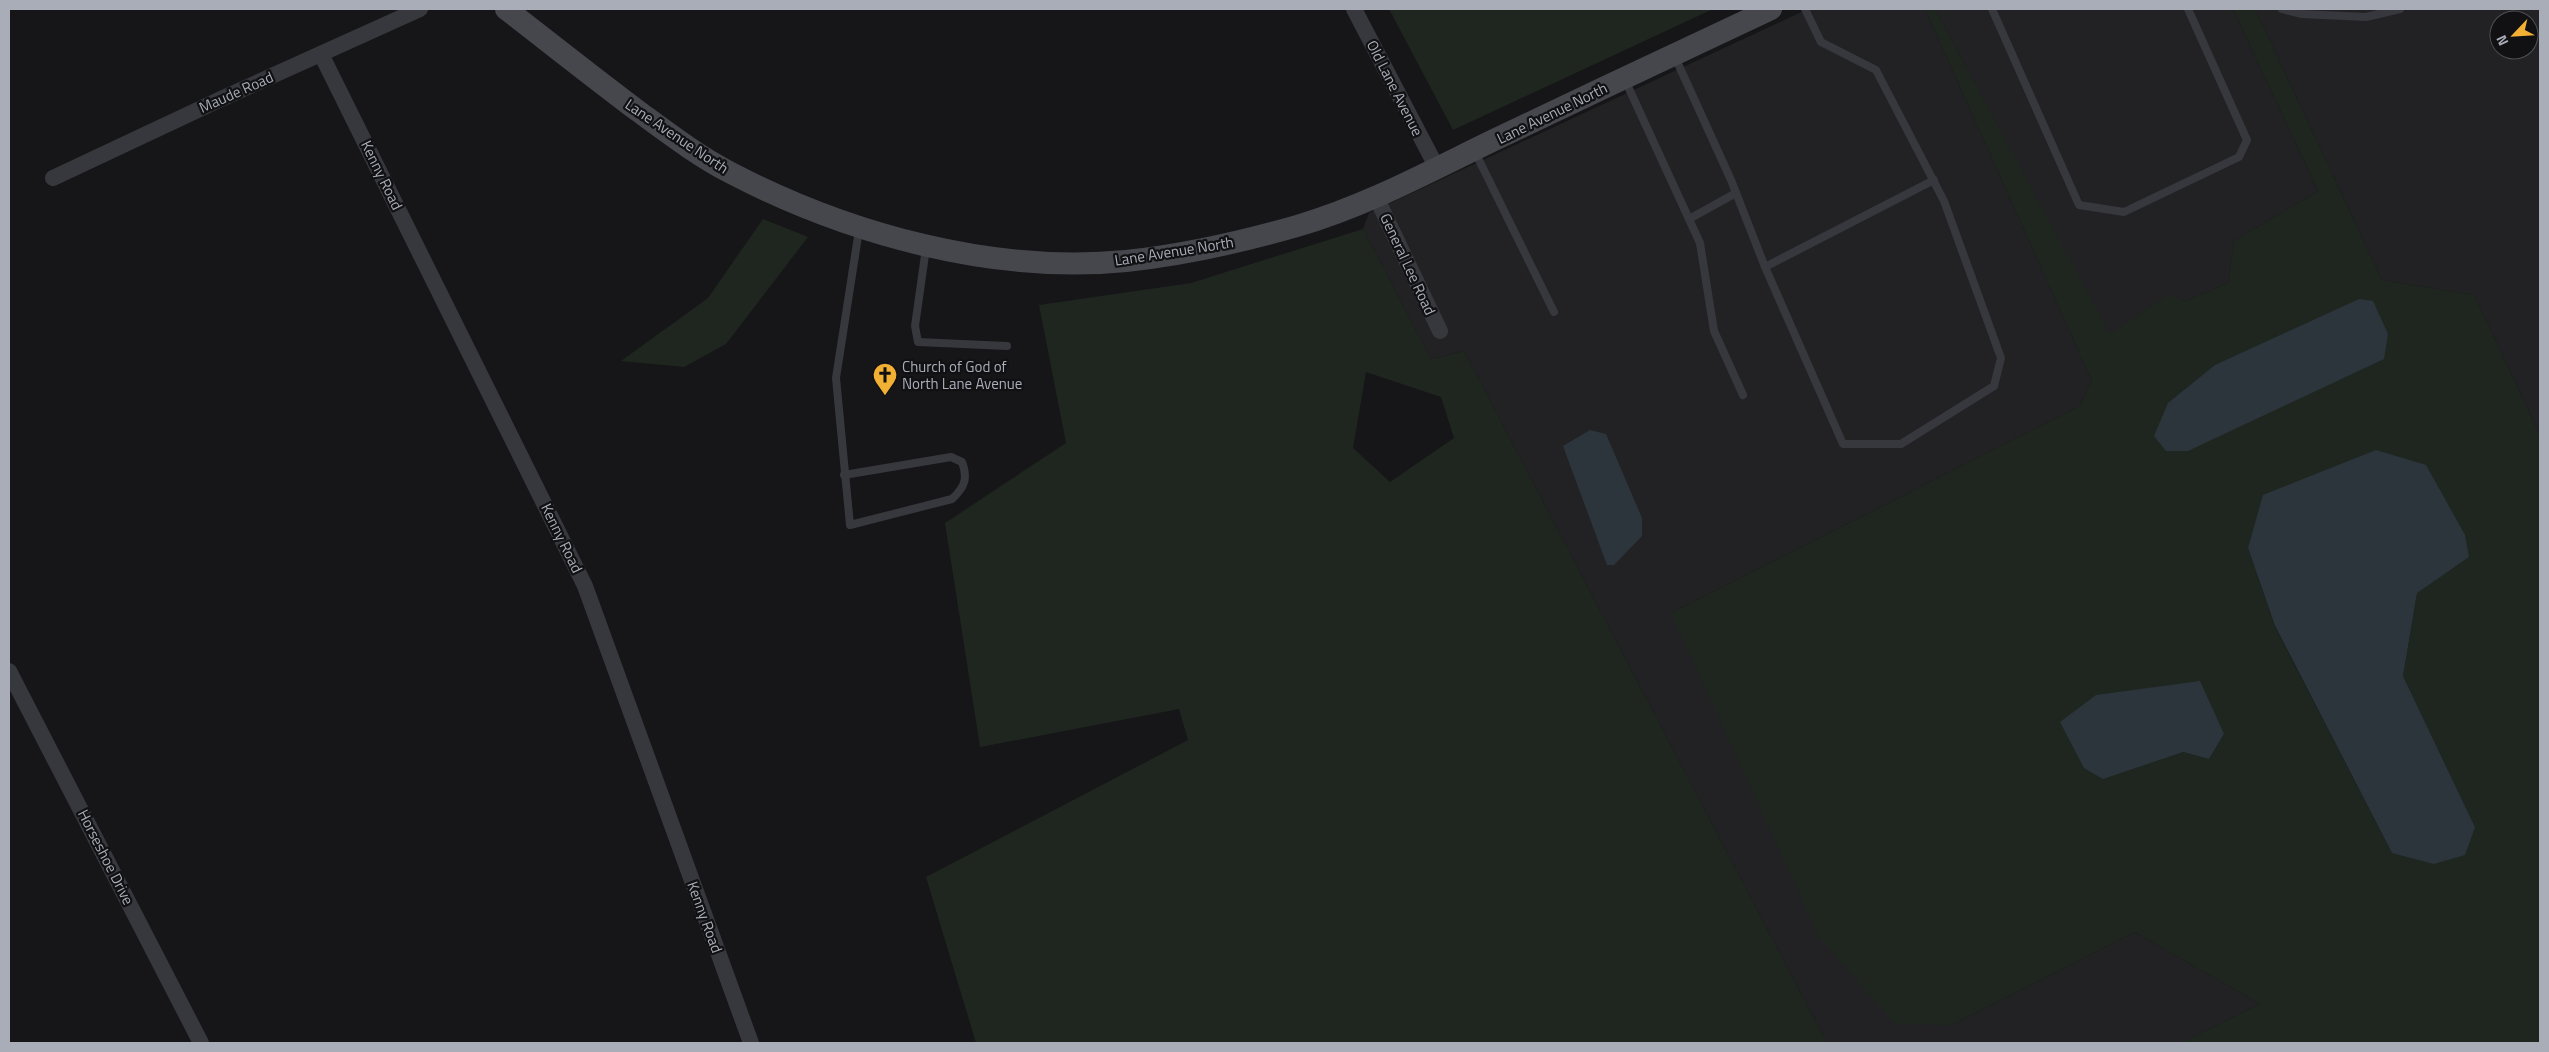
<svg xmlns="http://www.w3.org/2000/svg" width="2549" height="1052" viewBox="0 0 2549 1052" font-family="'Titillium Web',sans-serif">
	<rect width="100%" height="100%" fill="#161618"/>
	<g fill="#222225" fill-rule="evenodd">
		<path d="M1808,9h117l167,372 -12,25 -409,207 281,412 183,-93 125,72 -80,39h-353l-363,-692 -33,8 -68,-130 6,-16z"/>
		<path d="M1935,9h298l85,182 -84,50 -6,42 -42,18 -18,-6 -59,40z"/>
		<path d="M2255,9h285v426l-66,-140 -92,-15zM2499,20h30v30h-30z"/>
	</g>
	<g fill="#1e261f" fill-rule="evenodd">
		<path d="M1389,9h324l-260,121z"/>
		<path d="M1925,9h10l175,325 59,-40 17,7 42,-18 6,-42 84,-50 -85,-182h22l127,271 92,15 66,140v608h-360l80,-39 -125,-72 -183,93 -57,-1 -76,-87 -148,-324 409,-207 12,-25zM2248,548l169,45 -14,83 72,151 -83,26 -117,-226zM2224,734l-15,25 -26,-7z"/>
		<path d="M763,219l45,18 -82,107 -42,23 -63,-6 87,-63z"/>
		<path d="M1363,229l68,130 33,-8 363,692h-851l-50,-166 262,-137 -9,-31 -199,38 -35,-224 121,-80 -27,-138 152,-22zM1366,372l75,25 13,41 -64,44 -37,-34z"/>
	</g>
	<g fill="#2c353c">
		<path d="M2359,299l14,2 15,33 -4,25 -196,92h-22l-12,-15 14,-33 47,-38z"/>
		<path d="M1590,430l16,4 36,84v18l-28,29h-7l-44,-119z"/>
		<path d="M2376,450l50,15 39,70 4,22 -52,36 -14,83 72,151 -10,28 -31,9 -42,-11 -117,-227 -27,-78 15,-53z"/>
		<path d="M2200,681l24,53 -15,25 -26,-7 -80,27 -19,-11 -24,-46 36,-27z"/>
	</g>
	<g fill="none" stroke-linecap="round" stroke-linejoin="round">
		<g stroke="#37383d" stroke-width="8">
			<path d="M1992,9l87,196 45,7 115,-55 8,-17 -59,-131"/>
			<path d="M2282,9l19,5 65,3 34,-8"/>
			<path d="M1675,57l56,123 34,87 169,-87"/>
			<path d="M1625,80l75,163 14,88 29,64"/>
			<path d="M1475,152l79,160"/>
			<path d="M1689,219l47,-26"/>
			<path d="M926,248l-11,78 3,16 89,4"/>
			<path d="M1765,267l78,177h58l93,-58 7,-28 -57,-157 -68,-131 -55,-28 -16,-33"/>
			<path d="M844,475l107,-18 11,5c6,16 3,25 -10,37l-102,26 -14,-147 23,-148"/>
		</g>
		<g stroke="#37383d" stroke-width="16">
			<path d="M1354,9l83,159"/>
			<path d="M321,54l264,532 166,457"/>
			<path d="M53,178l168,-79 199,-90"/>
			<path d="M1376,197l64,134"/>
			<path d="M9,671l192,372"/>
		</g>
		<path stroke="#45474d" stroke-width="22" d="M506,9c44,34 88,69 132,102 30,22 60,45 93,62 117,61 262,101 395,88 58,-6 115,-19 171,-35 69,-20 133,-55 197,-86 92,-44 185,-88 277,-131"/>
	</g>
	<defs>
		<symbol id="church-pin" viewBox="-11 -11 22 30"><path d="M0 17L-7.5 6A9.5 9.5 0 1 1 7.5 6Z" fill="#f2b134" stroke="#111113"/><path d="M-1.2-6h2.4v3.5h3.3v2.4h-3.3V6h-2.4V-.1h-3.3v-2.4h3.3Z" fill="#111"/></symbol>
	</defs>
	<g fill-rule="evenodd">
		<use href="#church-pin" x="871" y="361" width="28" height="38"/>
	</g>
	<g text-anchor="middle" dominant-baseline="central" stroke-width="4.5" stroke-linejoin="round" paint-order="stroke">
		<g font-size="15" fill="#a8adb8" stroke="#111113">
			<text transform="translate(1395 88) rotate(63)">Old Lane Avenue</text>
			<text transform="translate(236 92) rotate(-24)">Maude Road</text>
			<text transform="translate(1552 113) rotate(-26)">Lane Avenue North</text>
			<text transform="translate(677 136) rotate(34)">Lane Avenue North</text>
			<text transform="translate(382 175) rotate(64)">Kenny Road</text>
			<text transform="translate(1174 251) rotate(-9)">Lane Avenue North</text>
			<text transform="translate(1408 264) rotate(65)">General Lee Road</text>
			<text transform="translate(562 538) rotate(64)">Kenny Road</text>
			<text transform="translate(106 857) rotate(63)">Horseshoe Drive</text>
			<text transform="translate(705 917) rotate(70)">Kenny Road</text>
		</g>
		<g font-size="15" fill="#a8adb8" stroke="#111113" text-anchor="start">
			<text x="902" y="366">Church of God of<tspan x="902" dy="17">North Lane Avenue</tspan></text>
		</g>
	</g>
	<rect width="2549" height="1052" fill="none" stroke="#a8adb8" stroke-width="20"/>
	<g transform="translate(2514 35) rotate(245)"><circle r="24" fill="#111113" stroke="#4d4f55"/>
	<path d="M0-4L9 19L0 12L-9 19Z" fill="#f2b134"/>
	<text y="-8" font-size="14" font-weight="bold" text-anchor="middle" fill="#a8adb8">N</text>
	</g>
</svg>
